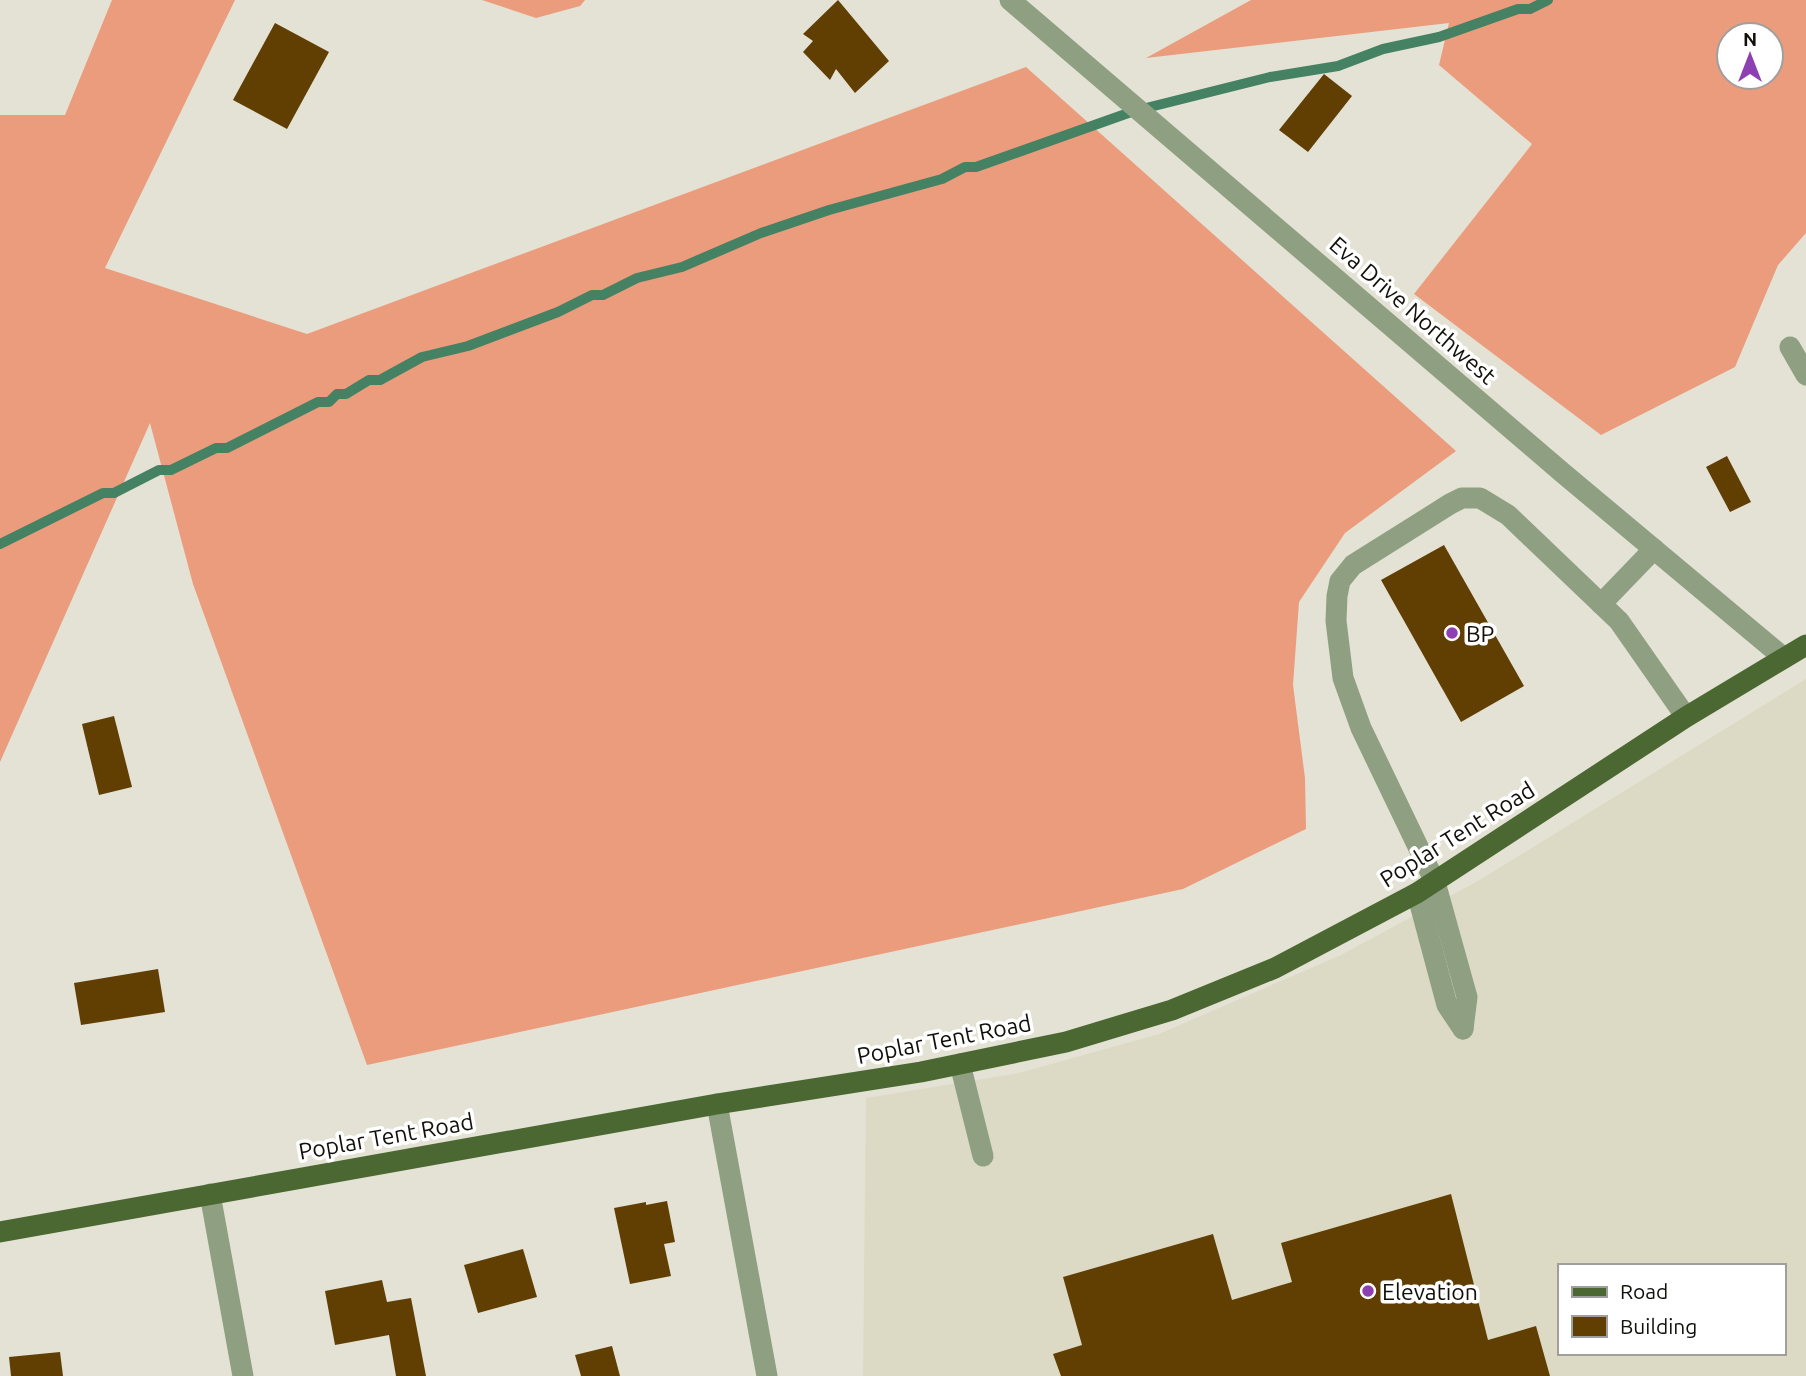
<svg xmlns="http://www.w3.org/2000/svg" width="1806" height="1376" viewBox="0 0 1806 1376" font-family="Ubuntu,sans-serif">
	<rect width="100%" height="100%" fill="#e4e2d4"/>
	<path fill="#dcdac4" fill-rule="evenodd" d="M1806,679v697h-943l3,-278 153,-25 140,-39 182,-79 137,-74zM1559,1266h224v87h-224z"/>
	<g fill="#ea9c7d" fill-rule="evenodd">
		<path d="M112,0h123l-130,268 202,66 719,-267 430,384 -111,82 -46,69 -6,83 12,93 1,51 -123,60 -816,176 -174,-481 -43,-161 -150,339v-647h65z"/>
		<path d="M482,0h103l-5,6 -44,12z"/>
		<path d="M1251,0h555v233l-28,32 -43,102 -134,68 -187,-141 118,-150 -93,-79 10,-42 -303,35zM1771,35v42h-42v-42z"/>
	</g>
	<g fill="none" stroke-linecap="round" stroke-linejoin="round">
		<path stroke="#458163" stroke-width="10" d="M0,544l103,-51h11l45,-23h12l45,-22h11l91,-46h11l8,-8h9l23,-14h11l42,-23 46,-11 90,-34 34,-17h11l34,-17 45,-11 79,-34 68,-23 113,-31 23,-12h11l158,-56 136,-34 68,-11 45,-17 56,-12 79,-28h12l18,-9"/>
	</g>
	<g fill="#613e02">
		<path d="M838,0l51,61 -34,32 -19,-24 -6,11 -27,-28 10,-11 -10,-7z"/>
		<path d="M275,23l54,29 -42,77 -54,-29z"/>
		<path d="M1324,74l28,22 -44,56 -29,-22z"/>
		<path d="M1727,456l24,46 -21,10 -24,-45z"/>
		<path d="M1444,545l80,141 -63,36 -80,-142z"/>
		<path d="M114,716l18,71 -33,8 -17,-71z"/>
		<path d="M158,969l7,43 -84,13 -7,-42z"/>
		<path d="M1451,1194l37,146 48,-14 14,50h-489l-8,-22 29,-9 -19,-68 150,-43 19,66 60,-18 -11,-39z"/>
		<path d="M667,1201l8,41 -11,2 7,32 -41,8 -16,-76 32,-6v3z"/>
		<path d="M523,1249l14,48 -59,16 -14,-48z"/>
		<path d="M382,1280l5,22 24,-4 15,78h-30l-7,-41 -54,10 -10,-54z"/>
		<path d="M612,1346l8,30h-39l-6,-21z"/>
		<path d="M60,1352l3,24h-52l-2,-19z"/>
	</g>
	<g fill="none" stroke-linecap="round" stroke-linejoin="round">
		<g stroke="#8fa082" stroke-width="21">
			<path d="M1010,0l554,474 220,184"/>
			<path d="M1790,347l16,28"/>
			<path d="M1601,604l53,-55"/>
			<path d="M1417,893l30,112 16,24"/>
			<path d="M1463,1029l4,-32 -32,-115 -74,-154 -18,-50 -7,-57 1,-25 3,-15 13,-16 97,-61 12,-6h18l28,17 111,106 67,96"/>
			<path d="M960,1064l23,92"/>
			<path d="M717,1104l50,272"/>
			<path d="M210,1194l33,182"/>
		</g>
		<path stroke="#4b6832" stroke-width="21" d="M0,1232l717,-128 204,-32 145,-30 106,-32 103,-42 142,-75 269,-176 120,-72"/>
	</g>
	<g fill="#8d40b1" stroke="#fff" stroke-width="2.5">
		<circle cx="1452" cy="633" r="7"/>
		<circle cx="1368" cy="1291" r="7"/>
	</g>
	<g text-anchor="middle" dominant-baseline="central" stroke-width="7" stroke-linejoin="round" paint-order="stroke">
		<g font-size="23" fill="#11100b" stroke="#fff">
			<text transform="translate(1413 310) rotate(41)">Eva Drive Northwest</text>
			<text transform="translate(1457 834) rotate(-32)">Poplar Tent Road</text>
			<text transform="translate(944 1039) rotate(-11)">Poplar Tent Road</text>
			<text transform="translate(386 1136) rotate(-10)">Poplar Tent Road</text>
		</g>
		<g font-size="23" fill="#11100b" stroke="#fff" text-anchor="start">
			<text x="1466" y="633">BP</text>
			<text x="1382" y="1291">Elevation</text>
		</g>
	</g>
	<rect x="1558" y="1264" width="228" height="91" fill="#ffffff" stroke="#a09f9d" stroke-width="2"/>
	<rect x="1572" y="1287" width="35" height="10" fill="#4b6832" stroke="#a09f9d" stroke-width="2"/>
	<text x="1620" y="1299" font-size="21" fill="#11100b">Road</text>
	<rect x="1572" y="1316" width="35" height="21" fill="#613e02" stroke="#a09f9d" stroke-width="2"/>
	<text x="1620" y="1334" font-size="21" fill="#11100b">Building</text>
	<g transform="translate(1750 56)"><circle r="33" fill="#ffffff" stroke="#a09f9d" stroke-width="2"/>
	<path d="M0-5L12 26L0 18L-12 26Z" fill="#8d40b1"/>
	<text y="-10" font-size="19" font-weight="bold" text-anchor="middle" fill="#11100b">N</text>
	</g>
</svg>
